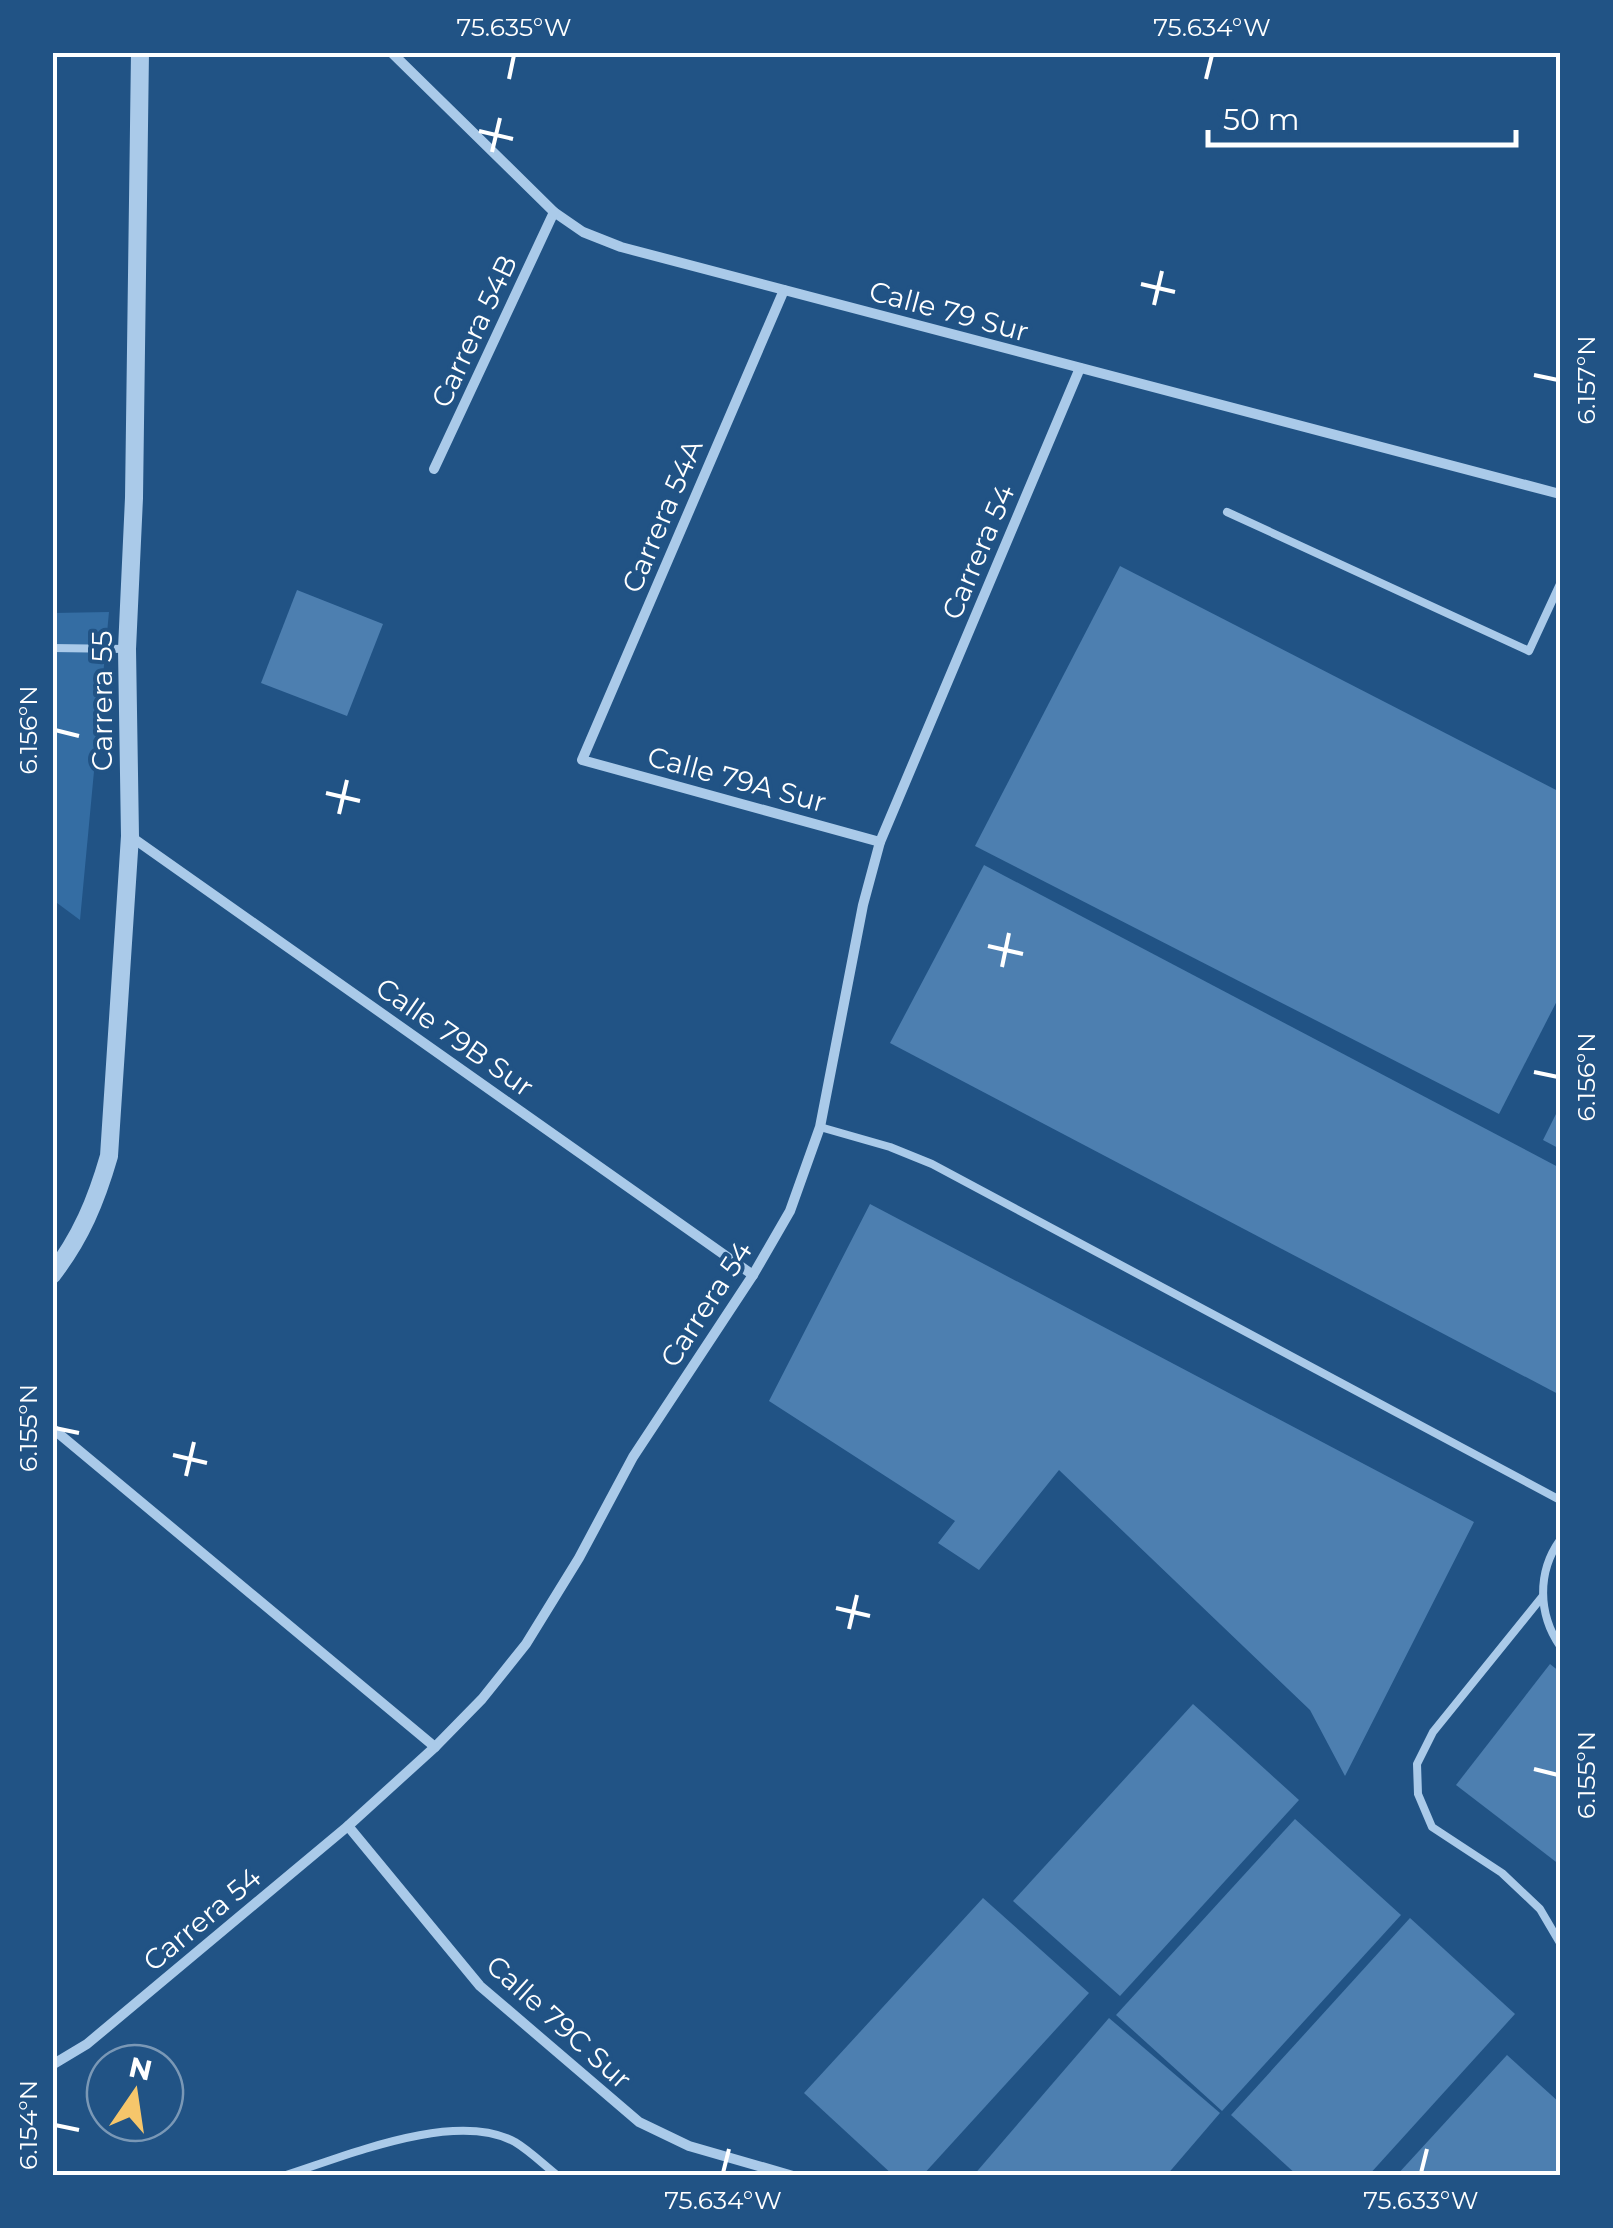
<svg xmlns="http://www.w3.org/2000/svg" width="1613" height="2228" viewBox="0 0 1613 2228" font-family="Montserrat,sans-serif">
	<rect width="100%" height="100%" fill="#215385"/>
	<path fill="#346da3" d="M109,612l-29,308 -27,-20v-287z"/>
	<g fill="#4d7fb0">
		<path d="M1120,566l440,226v203l-61,119 -524,-268z"/>
		<path d="M297,590l86,34 -36,92 -86,-33z"/>
		<path d="M984,865l576,303v227l-670,-352z"/>
		<path d="M1560,1106v43l-17,-9z"/>
		<path d="M870,1204l604,318 -129,254 -35,-66 -251,-240 -80,100 -41,-27 17,-22 -186,-120z"/>
		<path d="M1550,1664l10,8v193l-104,-80z"/>
		<path d="M1193,1704l106,96 -179,196 -107,-95z"/>
		<path d="M1295,1819l106,96 -179,196 -106,-96z"/>
		<path d="M983,1898l106,95 -167,183h-28l-90,-83z"/>
		<path d="M1410,1918l105,96 -147,162h-70l-67,-61z"/>
		<path d="M1109,2018l111,95 -54,63h-193z"/>
		<path d="M1507,2055l53,48v73h-164z"/>
	</g>
	<g fill="none" stroke-linecap="round" stroke-linejoin="round">
		<g stroke="#aacae9" stroke-width="8">
			<path d="M1227,512l302,139 31,-67"/>
			<path d="M52,648l75,1"/>
			<path d="M820,1127l70,20 42,17 628,336"/>
			<path d="M1560,1540c-23,32 -22,74 0,106"/>
			<path d="M1542,1597l-109,135 -16,32 1,30 14,33 70,46 38,36 20,34"/>
			<path d="M283,2176c61,-19 172,-67 232,-34 15,9 29,23 43,34"/>
		</g>
		<g stroke="#aacae9" stroke-width="10">
			<path d="M391,52l163,160 29,20 38,15 939,247"/>
			<path d="M784,290l-202,470 298,82"/>
			<path d="M434,469l120,-257"/>
			<path d="M130,836l623,439"/>
			<path d="M52,1428l383,319"/>
			<path d="M348,1826l132,160 159,136 50,24 104,30"/>
			<path d="M52,2065l35,-21 261,-218 87,-79 47,-48 44,-55 53,-86 54,-101 120,-182 37,-64 30,-84 43,-222 17,-63 200,-474"/>
		</g>
		<path stroke="#aacae9" stroke-width="18" d="M52,1275c29,-38 44,-74 57,-119l21,-320 -3,-187 7,-151 6,-446"/>
	</g>
	<path fill="none" stroke="#fff" stroke-width="4" d="M509,79l5,-24M1206,79l6,-24M479,131l34,8M492,152l8,-34M1141,284l34,8M1154,305l8,-34M1534,375l24,5M55,730l24,6M326,793l34,8M339,814l8,-34M988,946l35,8M1002,967l7,-34M1534,1072l24,5M55,1428l24,5M173,1455l34,8M186,1476l8,-34M836,1608l34,8M849,1629l8,-34M1534,1769l24,6M55,2125l24,5M723,2173l6,-24M1421,2173l6,-24"/>
	<g text-anchor="middle" dominant-baseline="central" stroke-width="8" stroke-linejoin="round" paint-order="stroke">
		<g font-size="28" fill="#fff" stroke="#215385">
			<text transform="translate(949 311) rotate(15)">Calle 79 Sur</text>
			<text transform="translate(474 331) rotate(-65)">Carrera 54B</text>
			<text transform="translate(662 516) rotate(-67)">Carrera 54A</text>
			<text transform="translate(978 552) rotate(-67)">Carrera 54</text>
			<text transform="translate(102 701) rotate(-90)">Carrera 55</text>
			<text transform="translate(737 779) rotate(15)">Calle 79A Sur</text>
			<text transform="translate(455 1037) rotate(35)">Calle 79B Sur</text>
			<text transform="translate(706 1304) rotate(-57)">Carrera 54</text>
			<text transform="translate(202 1919) rotate(-40)">Carrera 54</text>
			<text transform="translate(559 2022) rotate(42)">Calle 79C Sur</text>
		</g>
	</g>
	<rect width="1613" height="2228" fill="none" stroke="#215385" stroke-width="110"/>
	<g transform="translate(135 2093) rotate(13)"><circle r="48" fill="#215385" stroke="#7a98b6" stroke-width="2.5"/>
	<path d="M0-8L18 38L0 25L-18 38Z" fill="#f6c66b"/>
	<text y="-15" font-size="28" font-weight="bold" text-anchor="middle" fill="#ffffff">N</text>
	</g>
	<path d="M1208 130v15h308v-15" fill="none" stroke="#ffffff" stroke-width="5"/>
	<text x="1223" y="130" font-size="30" fill="#ffffff" stroke="#215385" stroke-width="8" paint-order="stroke">50 m</text>
	<rect x="55" y="55" width="1503" height="2118" fill="none" stroke="#fff" stroke-width="4"/>
	<g font-size="25" text-anchor="middle" fill="#fff">
		<text x="514" y="36">75.635°W</text>
		<text x="1212" y="36">75.634°W</text>
		<text transform="translate(1586 380) rotate(-90)" y="9">6.157°N</text>
		<text transform="translate(28 730) rotate(-90)" y="9">6.156°N</text>
		<text transform="translate(1586 1077) rotate(-90)" y="9">6.156°N</text>
		<text transform="translate(28 1428) rotate(-90)" y="9">6.155°N</text>
		<text transform="translate(1586 1775) rotate(-90)" y="9">6.155°N</text>
		<text transform="translate(28 2125) rotate(-90)" y="9">6.154°N</text>
		<text x="723" y="2209">75.634°W</text>
		<text x="1421" y="2209">75.633°W</text>
	</g>
</svg>
